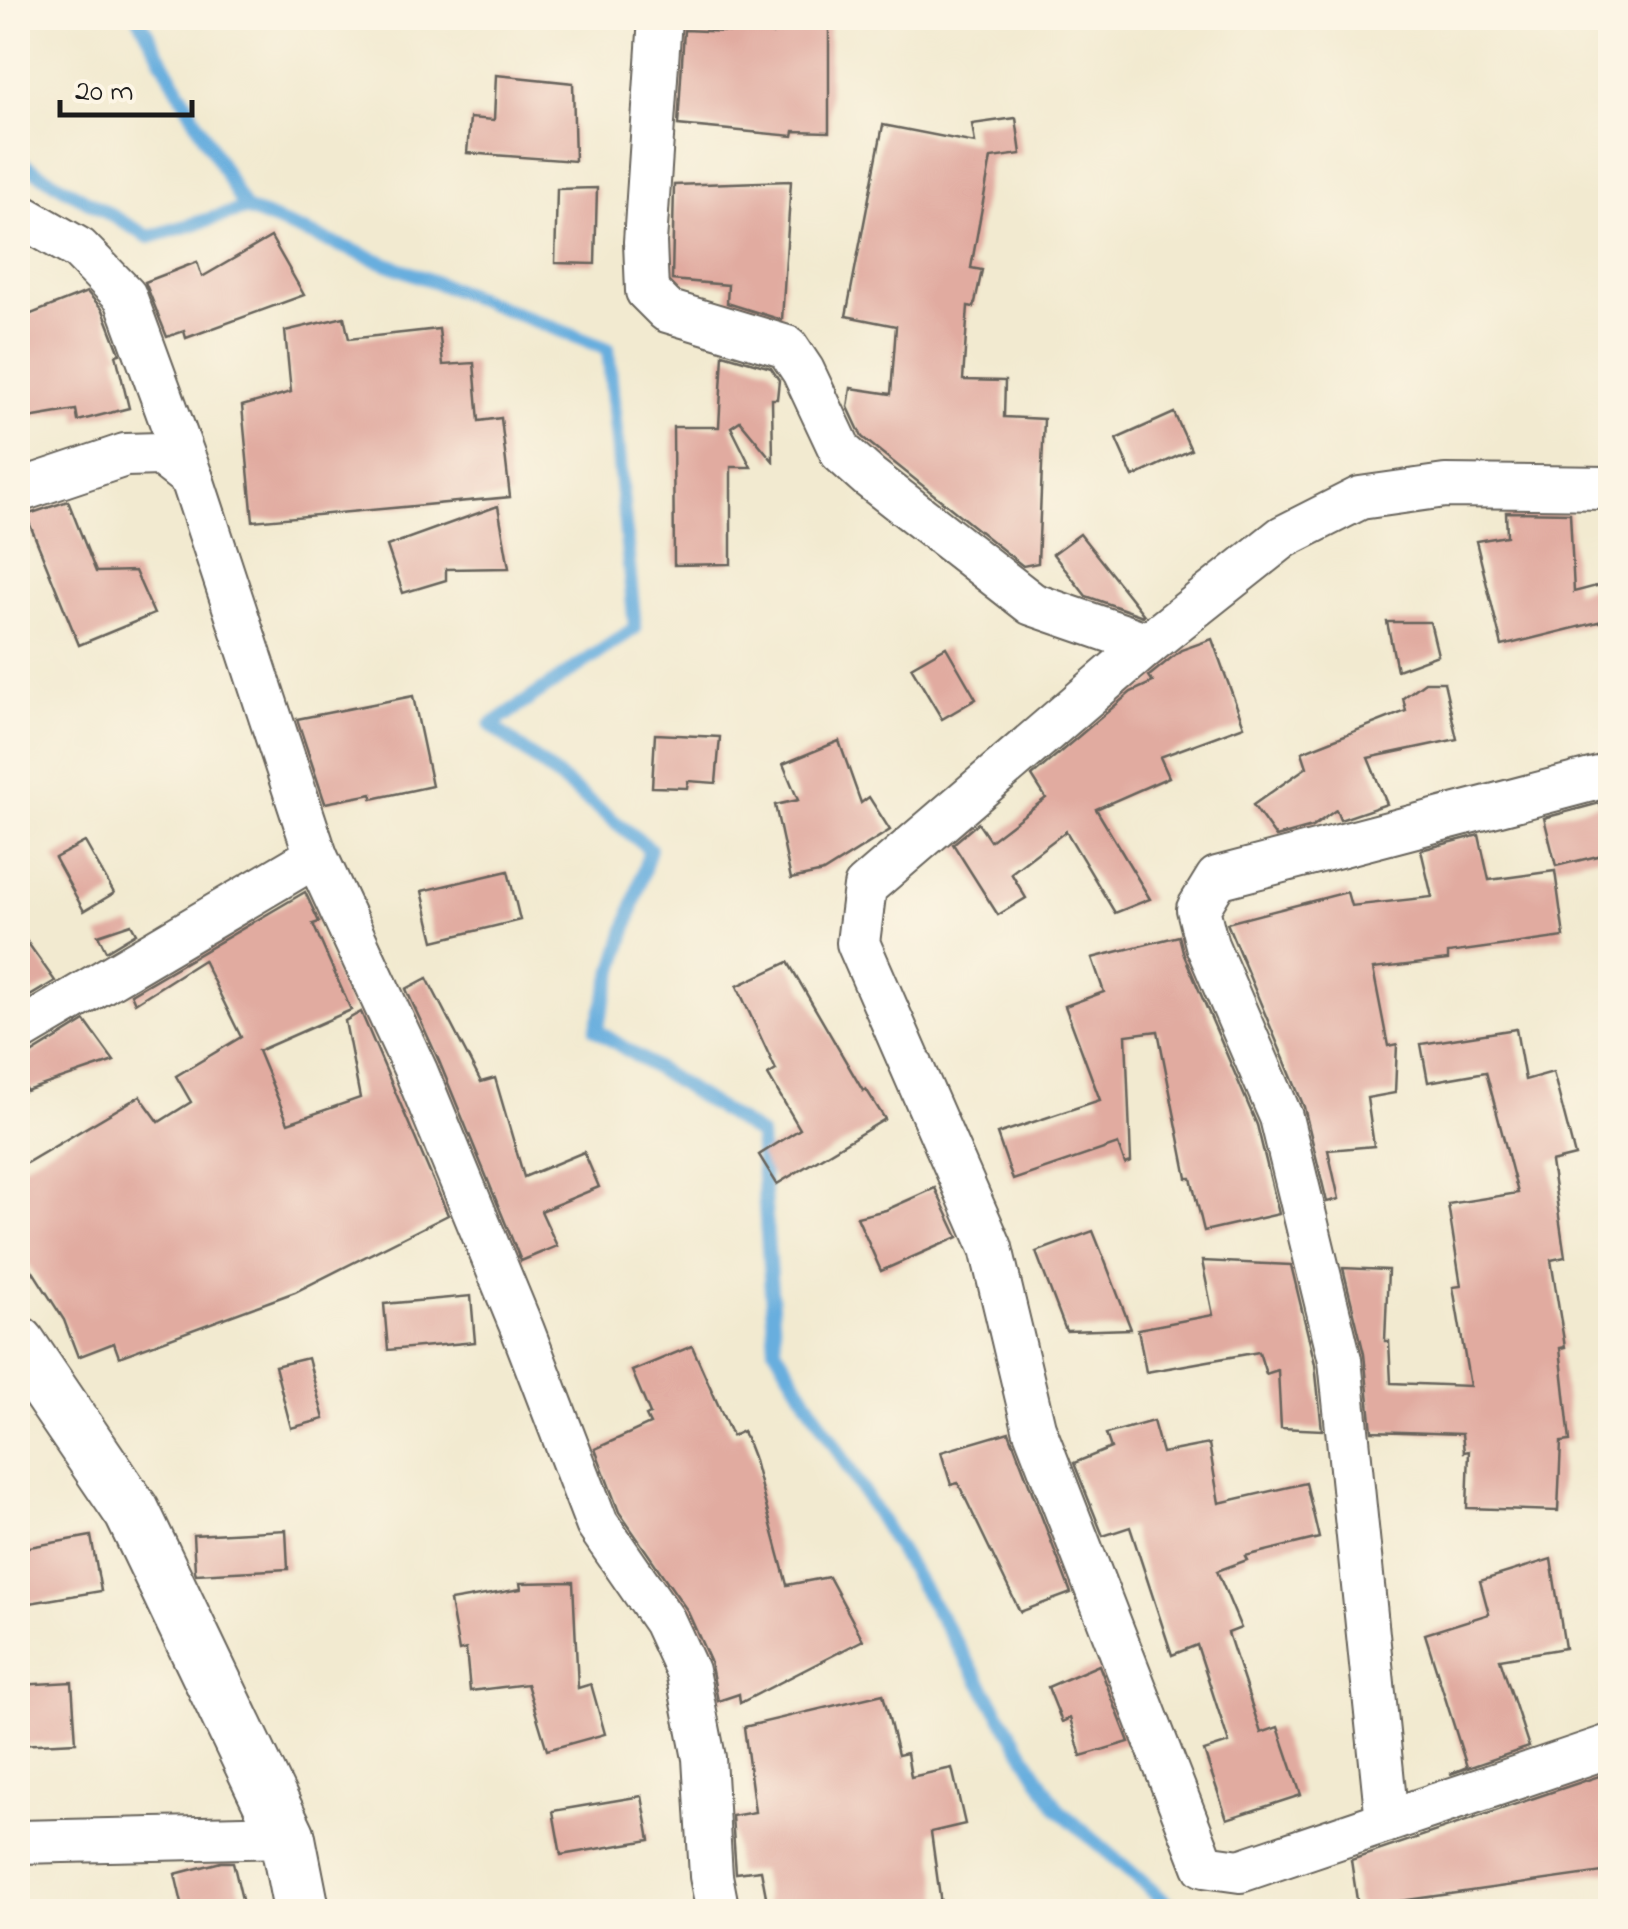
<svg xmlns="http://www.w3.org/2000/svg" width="1628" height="1929" viewBox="0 0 1628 1929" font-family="'Indie Flower',sans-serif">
	<rect width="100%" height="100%" fill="#fcf5e5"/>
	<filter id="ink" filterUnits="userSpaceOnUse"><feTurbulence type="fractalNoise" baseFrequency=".01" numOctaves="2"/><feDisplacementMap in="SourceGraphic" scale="20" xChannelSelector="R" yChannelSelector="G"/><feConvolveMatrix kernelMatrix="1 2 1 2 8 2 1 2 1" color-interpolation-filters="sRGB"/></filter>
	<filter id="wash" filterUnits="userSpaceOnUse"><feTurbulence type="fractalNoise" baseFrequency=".0048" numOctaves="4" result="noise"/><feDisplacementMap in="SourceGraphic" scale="40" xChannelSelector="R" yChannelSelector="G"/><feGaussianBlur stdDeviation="2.25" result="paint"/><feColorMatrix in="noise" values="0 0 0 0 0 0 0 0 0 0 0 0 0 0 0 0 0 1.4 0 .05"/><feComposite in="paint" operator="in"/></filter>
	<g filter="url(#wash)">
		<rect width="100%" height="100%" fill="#f2ead0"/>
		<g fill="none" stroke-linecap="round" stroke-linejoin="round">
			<g stroke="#68aede" stroke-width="14">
				<path d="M139,18l106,191 363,140 27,279 -144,97 159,124 -54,181 164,105 15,213 283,461 119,103"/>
				<path d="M18,161l131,76 96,-28"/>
			</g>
		</g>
		<g id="blocks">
			<g fill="#e1aba0">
				<path d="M772,18h57v114l-35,-1 -1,5 -115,-11 6,-95 88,4z"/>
				<path d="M496,75l77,8 2,78 -108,-8 3,-35 24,2z"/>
				<path d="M1016,118l5,36 -30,4 -20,110 11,2 -8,37 -6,-1 -5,74 42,1 -1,36 40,2 -6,144 -15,3 -161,-129 -14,-30 3,-19 40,6 5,-68 -50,-10 37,-191 92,18 -3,-19z"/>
				<path d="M791,181l-9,139 -55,-17 1,-18 -56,-5 2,-95z"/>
				<path d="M597,188l-2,76 -40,-1 2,-74z"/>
				<path d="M271,237l33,58 -118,43 -2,-7 -17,6 -22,-55 52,-20 5,15z"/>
				<path d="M87,292l16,18 17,44 -4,1 13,53 -51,13 -2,-11 -54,9 -4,-30v-70z"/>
				<path d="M344,317l5,22 90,-10 4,36 31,-2 5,58 22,-3 9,79 -257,24 -11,-115 49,-14 -6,-61z"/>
				<path d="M723,354l48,14 8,12 -2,19h-5l1,62 -33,-40 -9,6 20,40h-20v97l-57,1 -1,-138h46z"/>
				<path d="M1174,413l17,37 -58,27 -17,-38z"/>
				<path d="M68,501l28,71 39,-1 19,43 -75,31 -53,-130z"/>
				<path d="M498,506l11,62 -63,1v11l-43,13 -16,-47z"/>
				<path d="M1506,512l64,1 4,79 30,-8 6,35 -108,27 -26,-105 31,-5z"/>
				<path d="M1080,534l64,81 -1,1 -57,-20 -33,-42z"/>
				<path d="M1387,622h43l8,33 -41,15z"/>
				<path d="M1212,639l32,87 -84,31 9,20 -73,32 54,90 -35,14 -49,-82 -55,42 15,25 -28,17 -45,-71 25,-21 12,18 56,-43 -14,-22 99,-84 22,-10 -4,-6 32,-26z"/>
				<path d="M946,647l30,52 -34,20 -31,-52z"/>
				<path d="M1425,682h19l13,57 -89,19 19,46 -47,16 -4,-10 -24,17 -36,10 -23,-32 54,-38 -5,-15 104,-41 -3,-13z"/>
				<path d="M413,696l19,90 -60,13v-5l-47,9 -28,-84z"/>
				<path d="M655,734l65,3 -4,46 -28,-2 -1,7 -35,-1z"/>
				<path d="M839,741l22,62 8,-6 21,33 -67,42 -32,7 -16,-74 23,-5 -15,-36z"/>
				<path d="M1600,803l10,50 -54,13 -12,-48z"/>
				<path d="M1479,835l10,45 66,-9 9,66 -116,16v7l-75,9 15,77 9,-2 -2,49 -28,5 7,48 -46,4 11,49 -12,3 -23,-95 -77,-184 120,-31 4,14 81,-9 -11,-47z"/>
				<path d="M85,842l29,51 -30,18 -29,-53z"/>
				<path d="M508,871l12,49 -86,21 -12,-50z"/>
				<path d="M305,892l14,30 -6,2 38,86 -93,41 30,72 72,-25 -15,-77 16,-9 87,203 -153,77 -176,65 -5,-14 -36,14 -14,-37 -46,-72v-80l122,-72 19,26 32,-20 -15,-26 65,-39 -38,-77 -68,43 -4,-9z"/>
				<path d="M131,924l5,9 -30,18 -8,-16z"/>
				<path d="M18,929l37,52 -37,22z"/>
				<path d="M1179,936l5,19 73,170 22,89 -75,17 -13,-53h-4l-29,-147 -32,4 5,127 -6,2 -7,-20 -105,36 -16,-46 103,-34 -35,-94 39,-14 -12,-34z"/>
				<path d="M788,962l75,129 3,-2 19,30 -108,65 -18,-29 41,-26 -32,-54 8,-5 -39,-84z"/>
				<path d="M427,978l54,104 14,-4 29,99 60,-25 15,35 -58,24 16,35 -36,15 -82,-200 -33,-72z"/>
				<path d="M85,1021l29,40 -88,30 -8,-23v-11l13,-3z"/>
				<path d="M1516,1029l9,51 28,-8 22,84 -24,6 14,95 -14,3 14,87 -5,1 10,93 -9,1 -3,69 -91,-3 2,-57 -5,1 -2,-18 -90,-3 -8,-77 -21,-86 45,2 -3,71h4l2,42 79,3 -17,-99 8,-1 -13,-82 70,-11 -32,-121 -58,10 -7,-38z"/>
				<path d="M935,1188l23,49 -77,34 -24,-54 29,-7z"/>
				<path d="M1093,1231l10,25 28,73 -65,2 -30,-79z"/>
				<path d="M1202,1261l89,4 24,99 7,66 -41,-2 -3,-58 -12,4 -7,-22 -113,20 -8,-43 75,-14z"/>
				<path d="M471,1296l4,46 -87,8 -4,-46z"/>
				<path d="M692,1346l40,90 11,-5 10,26 34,128 42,-8 34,63 -123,63 -1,-9 -21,7 -8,-40 -23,-51 -68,-98 -24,-63 55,-25 -4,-8 4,-2 -18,-43z"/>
				<path d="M308,1358l16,61 -33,9 -16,-62z"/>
				<path d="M1153,1421l9,32 47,-9 10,59 87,-20 13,55 -74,18 2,4 -30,11 24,57 -13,5 33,100 17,-6 23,68 -74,24 -23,-68 25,-8 -32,-98 -25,10 -42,-128 -27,9 -29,-73 37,-15 -5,-14z"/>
				<path d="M1009,1432l62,161 -51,19 -62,-129 -7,2 -10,-33z"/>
				<path d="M286,1530l2,39 -92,5 -1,-3 -2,-36z"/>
				<path d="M91,1536l10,55 -83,14v-56z"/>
				<path d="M1551,1559l14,89 -65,11 29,88 -79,27 17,-7 -42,-133 64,-20 -9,-33z"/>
				<path d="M573,1582l5,106 13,-4 14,50 -58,16 -20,-66 -57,7 -4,-42 -7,2 -9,-50 71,-12 -1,-6z"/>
				<path d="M1099,1665l30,77 -48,14 -11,-38 -8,4 -14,-35z"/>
				<path d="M72,1682l4,60 -58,3v-60z"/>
				<path d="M883,1694l15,61 9,-2 4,24 41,-9 13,56 -34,8 11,80h-173l-8,-42 -25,3 -4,-57 23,-4 -11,-85z"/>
				<path d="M1602,1775l8,20v76l-252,36 -7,-47z"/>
				<path d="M642,1796l8,44 -89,15 -8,-44z"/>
				<path d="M221,1862h12l12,50h-61l-9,-38z"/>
			</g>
		</g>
	</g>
	<g filter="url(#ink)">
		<use href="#blocks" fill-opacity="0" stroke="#67645b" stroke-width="2.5"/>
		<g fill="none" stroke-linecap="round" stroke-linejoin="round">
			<defs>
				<g id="street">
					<path d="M660,18l-15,224 2,49 20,20 120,36 16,24 38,81 28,25 163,127 116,40"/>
					<path d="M18,214l61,35 46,47 67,183"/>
					<path d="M1610,488l-165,-2 -85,12 -77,39 -135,107 -283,243 -7,56 133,305 43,180 170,438 36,5 370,-125"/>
					<path d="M18,491l107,-36 35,-1 32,25 124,377 100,215 107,260 74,193 67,97 23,50 17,87 7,118 7,36"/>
					<path d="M18,1032l298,-176"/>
					<path d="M1387,1821l-47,-461 -59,-243 -74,-172 -9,-36 19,-31 393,-103"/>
					<path d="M18,1842l269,-6"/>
				</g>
				<path id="secondary" d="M18,1344l114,168 155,324 15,76"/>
			</defs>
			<use href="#street" stroke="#67645b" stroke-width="46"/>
			<use href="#secondary" stroke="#67645b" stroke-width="59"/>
			<use href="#street" stroke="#fff" stroke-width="42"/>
			<use href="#secondary" stroke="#fff" stroke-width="55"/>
		</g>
	</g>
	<rect width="1628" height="1929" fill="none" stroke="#fcf5e5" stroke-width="60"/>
	<path d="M60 100v15h132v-15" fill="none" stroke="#1c1c1c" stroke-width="5"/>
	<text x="75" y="100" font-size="30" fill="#1c1c1c" stroke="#fcf5e5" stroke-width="8" paint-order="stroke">20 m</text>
</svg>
